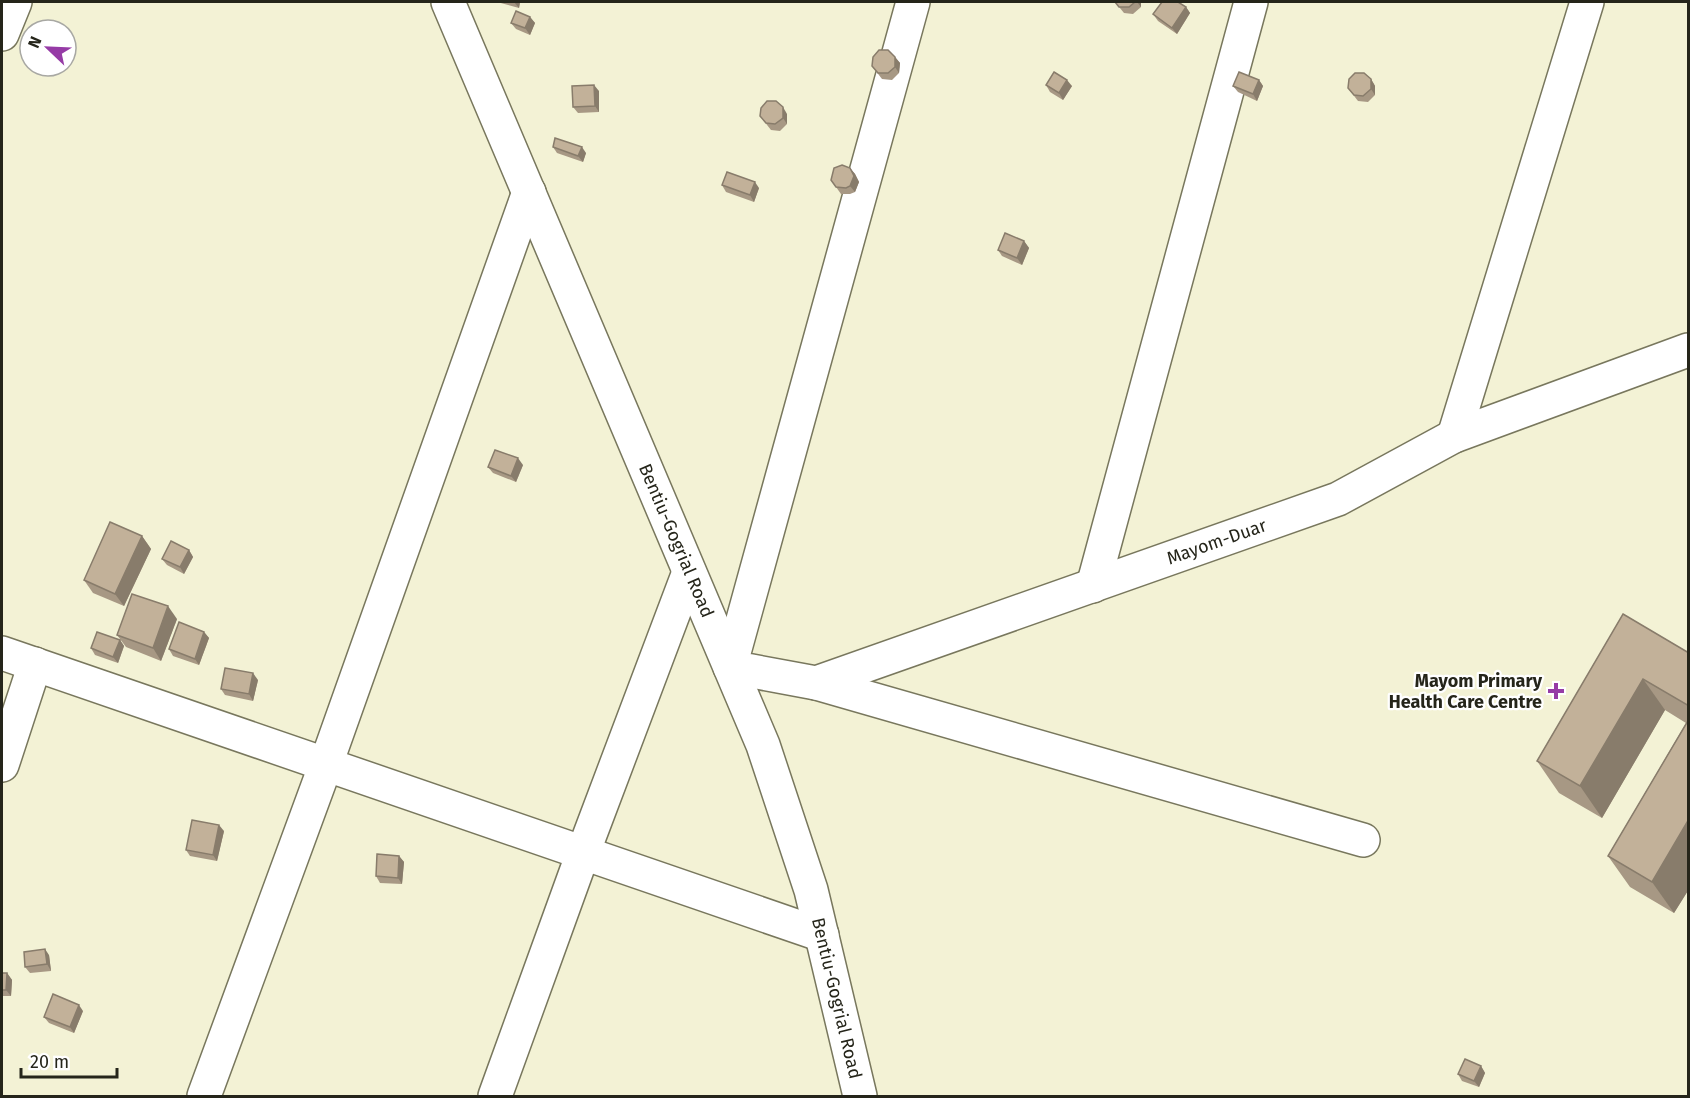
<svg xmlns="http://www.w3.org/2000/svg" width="1690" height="1098" viewBox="0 0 1690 1098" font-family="'Fira Sans',sans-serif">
	<rect width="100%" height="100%" fill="#f3f2d5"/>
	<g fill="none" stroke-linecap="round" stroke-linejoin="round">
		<defs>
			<g id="minor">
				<path id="s1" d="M913,2l-183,665 86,16 522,-184 116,-63 234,-86"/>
				<path d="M1454,436l133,-434"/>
				<path d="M1093,586l158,-584"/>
				<path d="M2,653l820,282"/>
				<path d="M816,683l547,157"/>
				<path d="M2,765l33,-101"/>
				<path d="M204,1096l122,-332 203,-572"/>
				<path d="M495,1096l88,-243 106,-281"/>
			</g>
			<g id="major">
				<path id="s2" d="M448,2l315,743 48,145 49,206"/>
				<path d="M2,34l13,-32"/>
			</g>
		</defs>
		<use href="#minor" stroke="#78775d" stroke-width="36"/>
		<use href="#major" stroke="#78775d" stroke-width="36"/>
		<use href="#minor" stroke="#fff" stroke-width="33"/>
		<use href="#major" stroke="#fff" stroke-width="33"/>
	</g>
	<g fill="#a79884">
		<path d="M497,2h23l-1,6z"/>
		<path d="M1115,2h26v5l-8,7 -9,-1z"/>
		<path d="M1186,7l4,6 -13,21 -19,-13 -5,-7z"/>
		<path d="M530,17l5,6 -5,12 -14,-6 -5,-6z"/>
		<path d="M895,57l5,6 -1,10 -7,7 -10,-1 -10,-13z"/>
		<path d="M1371,79l4,7v9l-7,7 -10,-1 -10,-13z"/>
		<path d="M1259,80l4,6 -6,15 -19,-9 -5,-6z"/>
		<path d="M1046,85l26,1 -9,14 -13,-8z"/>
		<path d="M599,91v21l-21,1 -5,-6z"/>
		<path d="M787,114v10l-7,7 -9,-1 -11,-14z"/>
		<path d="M553,147l33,6 -3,9 -26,-9z"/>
		<path d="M850,168l5,6 4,8 -4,10 -5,2h-9l-10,-14z"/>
		<path d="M722,185l37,3 -5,14 -28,-10z"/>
		<path d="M1024,241l5,7 -7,17 -20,-9 -4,-6z"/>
		<path d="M523,465l-7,17 -23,-9 -5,-6z"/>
		<path d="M142,536l9,13 -27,57 -31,-13 -9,-13z"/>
		<path d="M189,550l4,7 -9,17 -17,-9 -5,-6z"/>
		<path d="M1623,614l66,39v236l-15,24 -44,-26 -22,-31 78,-133 -21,-13 -63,108 -43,-25 -22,-32z"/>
		<path d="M177,619l-16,42 -35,-14 -9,-12z"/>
		<path d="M204,632l5,6 -10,27 -26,-9 -4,-7z"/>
		<path d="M120,640l4,6 -6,17 -23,-8 -4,-7z"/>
		<path d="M258,680l-5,21 -28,-6 -4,-6z"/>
		<path d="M224,831l-7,30 -27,-5 -4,-6z"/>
		<path d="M399,856l5,6 -2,22 -22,-1 -4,-7z"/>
		<path d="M49,955l2,16 -21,2 -5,-6z"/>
		<path d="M2,973h5l5,7 -1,16h-9z"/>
		<path d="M83,1011l-9,22 -25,-10 -5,-6z"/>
		<path d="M1481,1066l4,7 -6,14 -17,-6 -4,-7z"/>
	</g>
	<g fill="#887c6b">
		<path d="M514,2h6l-1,6z"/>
		<path d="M1137,2h4v5z"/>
		<path d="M1186,7l4,6 -13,21 -5,-6z"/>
		<path d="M530,17l5,6 -5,12 -5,-7z"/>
		<path d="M895,57l5,6 -1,10 -4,-6z"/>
		<path d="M1371,79l4,7v9l-4,-6z"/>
		<path d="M1067,80l5,6 -9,14 -4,-7z"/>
		<path d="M1259,80l4,6 -6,15 -4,-7z"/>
		<path d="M594,85l5,6v21l-4,-6z"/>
		<path d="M783,107l4,7v10l-4,-6z"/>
		<path d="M582,147l4,6 -3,9 -5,-6z"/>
		<path d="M850,168l5,6 4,8 -4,10 -5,-6z"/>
		<path d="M755,182l4,6 -5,14 -4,-7z"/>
		<path d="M1024,241l5,7 -7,17 -5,-7z"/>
		<path d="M518,458l5,7 -7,17 -5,-6z"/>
		<path d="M142,536l9,13 -27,57 -9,-12z"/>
		<path d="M189,550l4,7 -9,17 -4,-7z"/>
		<path d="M168,606l9,13 -16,42 -8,-13z"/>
		<path d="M204,632l5,6 -10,27 -4,-6z"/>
		<path d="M120,640l4,6 -6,17 -5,-6z"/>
		<path d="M253,673l5,7 -5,21 -4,-7z"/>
		<path d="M1643,679l22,31 -63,108 -22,-32z"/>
		<path d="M1689,819v70l-15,24 -22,-31z"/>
		<path d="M219,825l5,6 -7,30 -4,-6z"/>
		<path d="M399,856l5,6 -2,22 -4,-6z"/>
		<path d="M45,949l4,6 2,16 -4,-7z"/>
		<path d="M7,973l5,7 -1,16 -5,-6z"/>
		<path d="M79,1005l4,6 -9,22 -4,-6z"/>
		<path d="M1481,1066l4,7 -6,14 -5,-6z"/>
	</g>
	<g fill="#c2b199" stroke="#887c6b" stroke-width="1.5">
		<path d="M1115,2h20l-6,5h-10z"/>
		<path d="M1162,2h16l8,5 -14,21 -19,-14z"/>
		<path d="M516,11l14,6 -5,11 -14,-5z"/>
		<path d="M879,50h9l7,7v10l-7,6h-10l-6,-7 1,-9z"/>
		<path d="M1054,72l13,8 -8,13 -13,-8z"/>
		<path d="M1239,72l20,8 -6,14 -20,-8z"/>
		<path d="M1355,73h9l7,6v10l-8,7 -9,-1 -6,-7 1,-9z"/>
		<path d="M594,85l1,21 -22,1 -1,-21z"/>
		<path d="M767,101h9l7,6v11l-8,6 -9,-1 -6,-7 1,-8z"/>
		<path d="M555,138l27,9 -4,9 -25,-9z"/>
		<path d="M842,165l8,3 4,8 -4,10 -4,2 -10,-1 -5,-7 3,-12z"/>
		<path d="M727,172l28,10 -5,13 -28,-10z"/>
		<path d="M1005,233l19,8 -7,17 -19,-8z"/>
		<path d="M495,450l23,8 -7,18 -23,-9z"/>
		<path d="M110,522l32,14 -27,58 -31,-14z"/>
		<path d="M171,541l18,9 -9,17 -18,-8z"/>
		<path d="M132,594l36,12 -15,42 -36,-13z"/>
		<path d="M1623,614l66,39v53l-46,-27 -63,107 -43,-25z"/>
		<path d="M179,622l25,10 -9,27 -26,-10z"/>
		<path d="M97,632l23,8 -7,17 -22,-9z"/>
		<path d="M225,668l28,5 -4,21 -28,-5z"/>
		<path d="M1689,719v100l-37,63 -44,-26z"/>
		<path d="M192,820l27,5 -6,30 -27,-5z"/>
		<path d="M377,854l22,2 -1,22 -22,-2z"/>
		<path d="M45,949l2,15 -22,3 -1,-15z"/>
		<path d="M2,973h5l-1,17h-4z"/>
		<path d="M53,994l26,11 -9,22 -26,-10z"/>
		<path d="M1465,1059l16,7 -7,15 -16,-7z"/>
	</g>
	<path fill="#963ba6" stroke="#fff" stroke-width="2" d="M1553 682h6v6h6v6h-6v6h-6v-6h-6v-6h6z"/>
	<g text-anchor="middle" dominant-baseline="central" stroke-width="4.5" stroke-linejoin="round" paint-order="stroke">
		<g font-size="18" fill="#25251a" stroke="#fff">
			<text stroke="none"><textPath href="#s2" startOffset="585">Bentiu-Gogrial Road</textPath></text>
			<text stroke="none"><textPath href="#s1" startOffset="1202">Mayom-Duar</textPath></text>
			<text stroke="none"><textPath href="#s2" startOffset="1071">Bentiu-Gogrial Road</textPath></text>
		</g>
		<g font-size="18" font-weight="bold" fill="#25251a" stroke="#fff" text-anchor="end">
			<text x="1542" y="681">Mayom Primary<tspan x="1542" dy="21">Health Care Centre</tspan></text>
		</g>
	</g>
	<rect width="1690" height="1098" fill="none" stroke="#25251a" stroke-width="6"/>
	<g transform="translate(48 48) rotate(293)"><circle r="28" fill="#ffffff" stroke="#a8a8a3" stroke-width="1.5"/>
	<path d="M0-4.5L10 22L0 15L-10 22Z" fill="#963ba6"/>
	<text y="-9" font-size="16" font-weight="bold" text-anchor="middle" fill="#25251a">N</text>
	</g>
	<path d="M21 1068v9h96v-9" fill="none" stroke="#25251a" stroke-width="3"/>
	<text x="30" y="1068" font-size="18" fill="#25251a" stroke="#ffffff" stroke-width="4.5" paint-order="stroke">20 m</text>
</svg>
